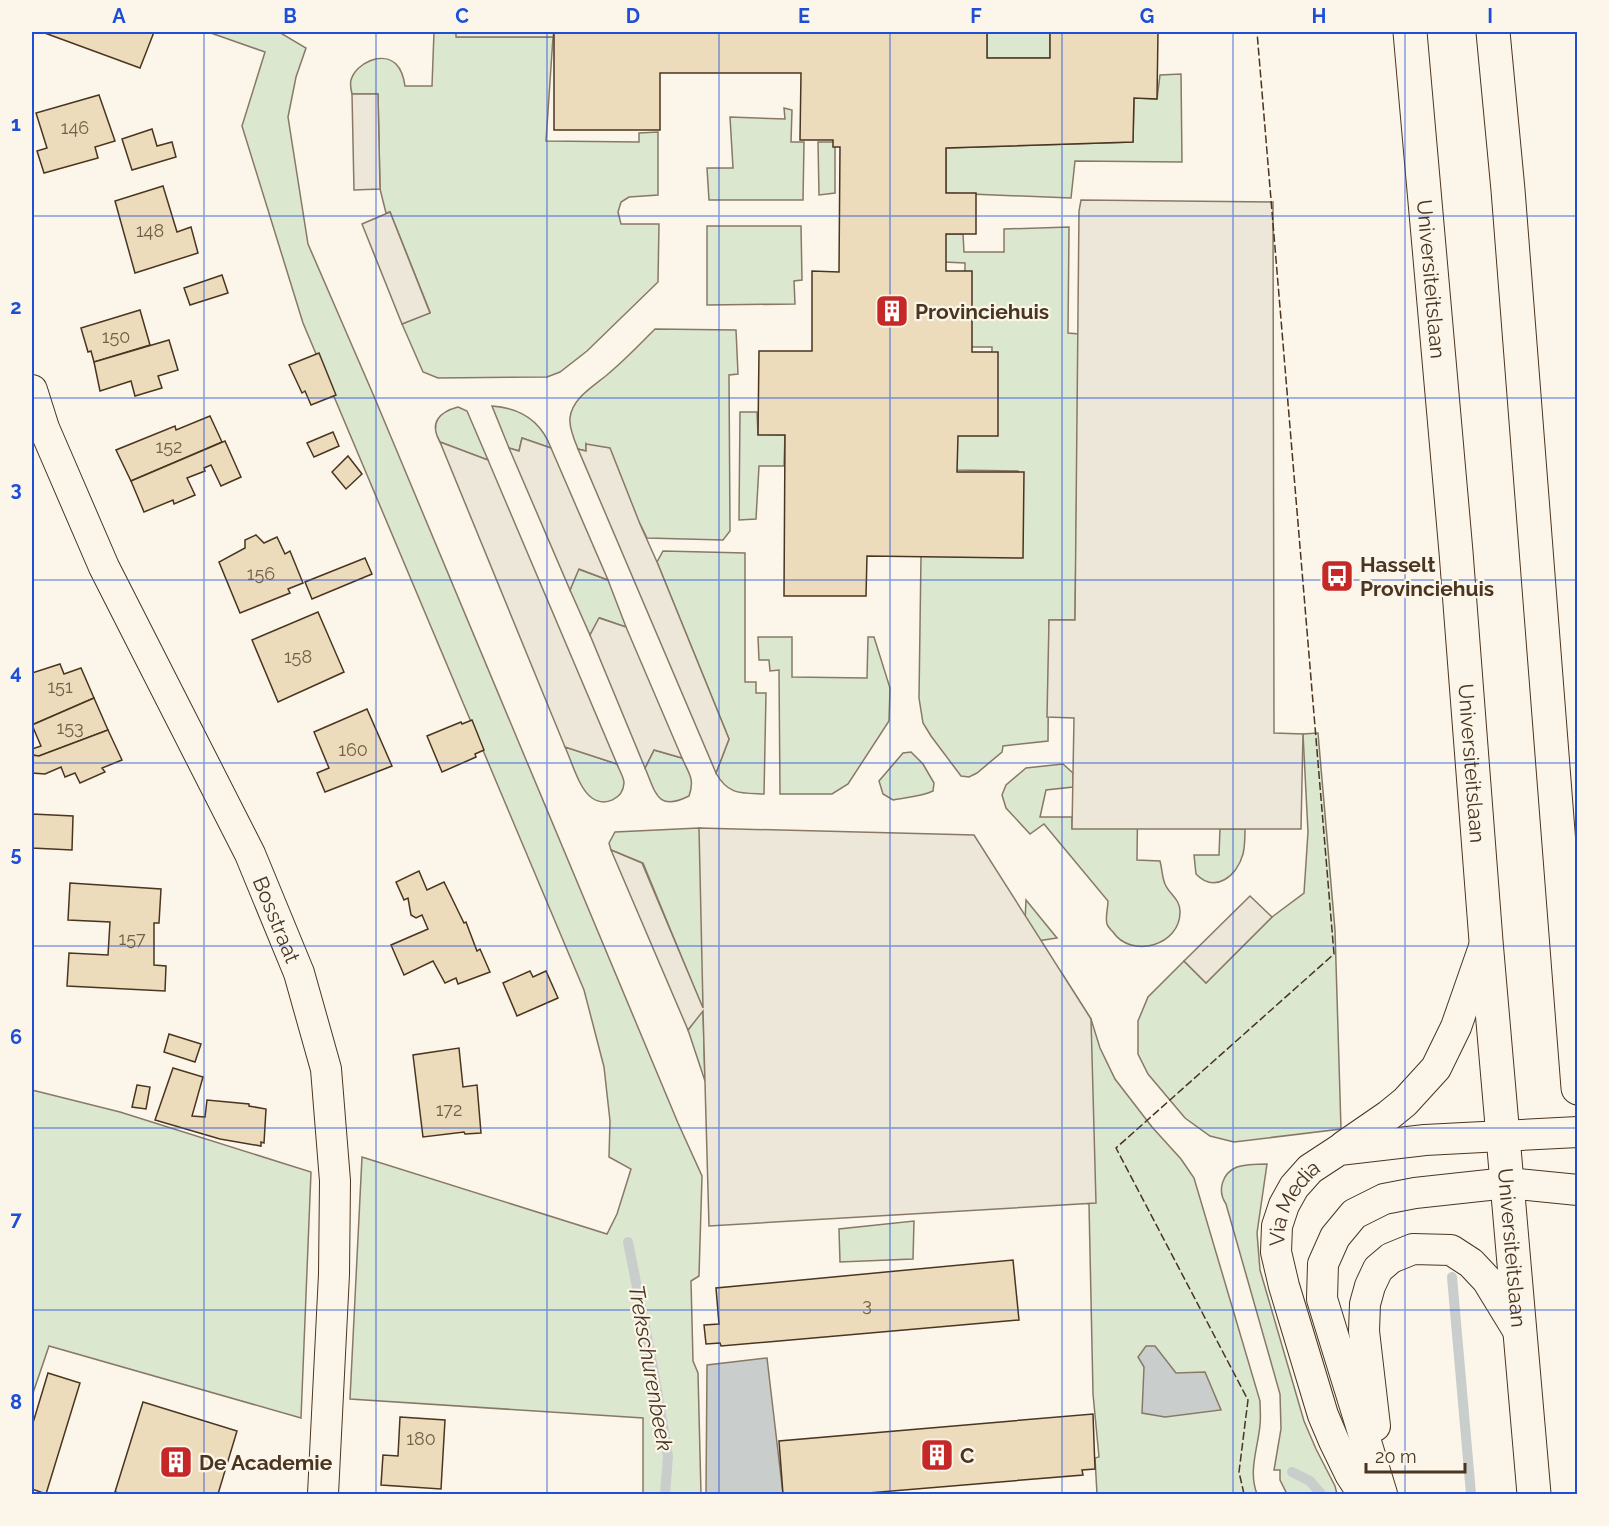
<svg xmlns="http://www.w3.org/2000/svg" width="1609" height="1526" viewBox="0 0 1609 1526" font-family="Raleway,sans-serif">
	<rect width="100%" height="100%" fill="#fbf6e9"/>
	<g fill="#dce7d0" stroke="#887966" stroke-width="1.5">
		<path d="M208,32h71l27,16 -10,29 -8,40 20,127 65,150 305,729 24,53 -3,100 -8,5 2,80 5,12 3,121h-58v-76l-293,-19 12,-242 245,77 10,-20 14,-45 -22,-12 1,-36 -6,-54 -20,-77 -281,-667 -61,-197 23,-74z"/>
		<path d="M434,32h22l1,5h96l-7,104 93,1v-9l19,-1v63l-29,2 -8,5 -3,10 3,12h38l-1,58 -71,69 -27,21 -13,5 -109,1 -15,-6 -21,-48 28,-12 -40,-100 -4,1 -6,-24 -2,-95h-26c-1,-4 -2,-10 -1,-14 5,-17 31,-29 45,-16 6,6 8,15 9,22h27z"/>
		<rect x="987" y="32" width="63" height="26"/>
		<path d="M1181,74l1,88 -107,-1 -4,37 -125,-5v-45l187,-6 1,-44 23,1 3,-24z"/>
		<path d="M784,108l8,2 -1,32h13l-1,58h-94l-2,-32h26l-3,-51 55,2z"/>
		<path d="M818,142h17v51l-16,2z"/>
		<path d="M707,226h94l1,54 -8,1 1,23 -88,1z"/>
		<path d="M1069,227l-1,106 11,1 -4,286h-26l-1,121 -45,5 -1,6 -25,21 -8,4 -8,-1 -30,-40 -8,-13 -4,-25 2,-142 96,1 1,-86 -63,-1v-36h36l1,-87h-28l1,-84 -21,-1v-28h19l1,18h40v-23z"/>
		<path d="M655,329l81,1 2,44 -9,1 1,156 -7,9 -76,-2 -7,-14 -54,-80v7l-8,-2c-3,-7 -9,-23 -8,-31 2,-20 24,-32 38,-44 17,-14 32,-30 47,-45z"/>
		<path d="M492,406c28,2 49,15 59,42l-29,-10 -3,13 -10,-3z"/>
		<path d="M458,407l9,4 21,49 -48,-18c-11,-19 -1,-30 18,-35z"/>
		<path d="M740,412h17l1,22 27,1 -1,31h-25l-3,53 -17,1z"/>
		<path d="M663,551l82,2v129h11v11h10l-2,101c-23,-1 -36,1 -48,-21l13,-34 -72,-177z"/>
		<path d="M578,569l30,11 18,47 -26,-9 -10,17 -20,-45z"/>
		<path d="M1140,611l-3,249 23,1c2,7 2,16 5,23 4,10 15,15 15,27 1,35 -49,48 -67,21 -2,-2 -5,-5 -6,-8 -2,-6 1,-16 1,-23l-64,-77 -14,10 -24,-26 -4,-13 4,-10 20,-17 37,-4 10,9v14l-27,3 -6,27h32v12z"/>
		<path d="M758,637h34v40l75,1 1,-41h6l16,51 -1,33 -41,63 -16,10h-52l-1,-124 -9,1 -1,-11h-10z"/>
		<path d="M1318,733l17,197 6,199 -107,13 -24,-6 -25,-18 -37,-44 -10,-20v-33l10,-24 36,-36 22,22 66,-66 32,-24 4,-61 -5,-98z"/>
		<path d="M565,747l52,17c2,6 7,13 7,19 -1,16 -19,24 -32,15 -13,-9 -20,-36 -27,-51z"/>
		<path d="M654,750l28,8c7,16 13,21 7,38 -32,16 -33,-3 -44,-28z"/>
		<path d="M911,752l12,12 11,19 -1,8c-13,6 -26,6 -40,9l-10,-6 -4,-13 24,-28z"/>
		<path d="M699,828l21,6 -17,175 2,72 -17,-51 15,-21 -60,-146 -32,-13 -2,-7 6,-11z"/>
		<path d="M1220,829h25c0,9 0,17 -2,25 -6,22 -28,40 -47,20l-2,-19h25z"/>
		<path d="M1026,900l31,38 -33,5z"/>
		<path d="M1061,972l30,47 9,29 15,31 37,48 29,32 13,19 66,223c0,8 1,16 0,24 -2,23 -12,46 -3,69h-160l-2,-36 4,-1 -6,-63 -4,-190 -4,-1z"/>
		<path d="M32,1090l88,22 191,60 -10,246 -252,-72 -17,50z"/>
		<path d="M1267,1164l-10,69 3,37 44,151 12,28 19,37 2,8h-50l-7,-14v-10h-6l7,-41 -1,-35 -54,-190c-9,-13 -4,-31 11,-37 9,-3 21,-3 30,-3z"/>
		<path d="M914,1221l-1,38 -73,3 -1,-33z"/>
	</g>
	<g fill="#ede7d9" stroke="#887966" stroke-width="1.5">
		<path d="M456,32h98l-1,5h-97z"/>
		<path d="M352,94h26l2,95 -26,1z"/>
		<path d="M1081,200l192,2 1,531 29,1 -2,95h-229l2,-111 -27,-1 2,-97h26l4,-409z"/>
		<path d="M390,212l40,101 -28,11 -40,-100z"/>
		<path d="M522,438l29,10 57,132 -29,-11 -9,21 -61,-142 10,3z"/>
		<path d="M440,442l48,18 129,304 -52,-17z"/>
		<path d="M586,444l24,4 30,76 17,38 72,177 -13,34 -138,-324 8,2z"/>
		<path d="M599,618l27,9 56,131 -28,-8 -9,18 -55,-133z"/>
		<path d="M699,828l275,7 117,184 5,184 -387,23 -6,-215 -15,19 -77,-180 31,13 61,145z"/>
		<path d="M1250,896l22,21 -66,66 -22,-22z"/>
	</g>
	<g fill="#c9cecd" stroke="#887966" stroke-width="1.5">
		<path d="M1146,1346h9l21,27 29,-1 16,38 -56,7 -23,-4 2,-46 -6,-10z"/>
		<path d="M767,1358l16,136h-77l1,-129z"/>
	</g>
	<g fill="none" stroke-linecap="round" stroke-linejoin="round">
		<g stroke="#c9cecd" stroke-width="10">
			<path d="M628,1242l25,125 15,89 -3,38"/>
			<path d="M1452,1277l19,217"/>
			<path d="M1292,1472l18,9 11,13"/>
		</g>
	</g>
	<g fill="#ecdcbc" stroke="#4a3520" stroke-width="1.5">
		<path d="M42,32h112l-14,36z"/>
		<path d="M554,32h433v26h63v-26h108l-1,67 -23,-1 -1,44 -187,6v45h30v41h-30v37h26v81h26v84h-40l-1,36h67l-1,86 -156,-2 -1,40h-82l1,-161h-27l1,-84h53v-80l27,1 1,-125h-7v-7h-33l1,-67h-141v57h-106z"/>
		<path d="M99,95l16,46 -20,6 3,11 -54,15 -7,-22 10,-3 -11,-35z"/>
		<path d="M152,129l5,17 15,-4 4,15 -44,13 -10,-31z"/>
		<path d="M163,186l14,46 14,-5 7,26 -63,20 -20,-72z"/>
		<path d="M222,275l6,18 -38,12 -6,-17z"/>
		<path d="M140,310l10,35 -56,17 -3,-11 -3,1 -7,-24z"/>
		<path d="M169,340l9,30 -20,6 4,12 -27,8 -4,-15 -31,10 -6,-29z"/>
		<path d="M319,353l17,42 -25,10 -6,-14 -3,2 -13,-28z"/>
		<path d="M210,416l12,26 -91,39 -15,-31 59,-24 1,4z"/>
		<path d="M333,432l6,14 -25,11 -7,-14z"/>
		<path d="M225,441l16,36 -20,9 -10,-21 -7,3 1,3 -18,7 8,17 -21,9 -1,-4 -29,12 -13,-31z"/>
		<path d="M348,456l14,18 -16,15 -14,-17z"/>
		<path d="M256,535l8,8 13,-6 8,17 5,-3 13,32 -15,6 2,4 -50,20 -21,-51 26,-14v-8z"/>
		<path d="M365,558l7,16 -60,25 -7,-17z"/>
		<path d="M318,612l26,60 -66,30 -26,-62z"/>
		<path d="M60,664l4,10 17,-6 13,30 -62,27v-52z"/>
		<path d="M94,698l14,32 -69,26 -7,-1v-6l9,-3 -9,-21z"/>
		<path d="M367,709l25,57 -67,26 -8,-19 12,-5 -15,-36z"/>
		<path d="M472,720l12,30 -9,4 1,3 -34,15 -15,-36 34,-14 1,2z"/>
		<path d="M108,730l14,30 -20,8 3,4 -25,11 -5,-10 -10,4 -4,-10 -16,7 -13,-1v-18l7,1z"/>
		<path d="M32,814l41,2 -1,34 -40,-2z"/>
		<path d="M419,871l8,19 17,-8 20,41 2,-1 11,29 3,-2 10,23 -32,12 -2,-6 -11,5 -12,-22 -29,14 -13,-30 37,-16 -6,-14 -6,3 -5,-3 -3,-17 -4,2 -8,-18z"/>
		<path d="M70,883l91,6 -2,34h-5v42l12,1 -1,25 -98,-5 2,-33 39,2 2,-33 -42,-2z"/>
		<path d="M530,971l3,6 13,-6 12,27 -41,18 -14,-33z"/>
		<path d="M169,1034l32,10 -6,18 -31,-10z"/>
		<path d="M459,1048l4,39 14,-2 4,48 -16,1 -1,-2 -41,5 -10,-82z"/>
		<path d="M173,1068l30,9 -11,39 13,1 2,-17 42,4v2l17,3 -2,34 -3,-1v4l-41,-7 -65,-19z"/>
		<path d="M137,1085l13,2 -4,22 -14,-2z"/>
		<path d="M1013,1260l6,60 -298,26 -1,-3 -14,1 -2,-19 15,-1 -3,-36z"/>
		<path d="M48,1373l32,10 -34,111 -14,-5v-63z"/>
		<path d="M143,1402l94,29 -19,63h-94l-9,-2z"/>
		<path d="M1093,1414l2,55 -13,1 1,5 -227,19h-73l-4,-53z"/>
		<path d="M400,1417l45,3 -4,69 -60,-4 2,-30 15,1z"/>
	</g>
	<g fill="none" stroke-linecap="round" stroke-linejoin="round">
		<defs>
			<g id="minor">
				<path id="s1" d="M32,390l12,38 60,139 146,287 49,119 27,96 9,112 -1,93 -11,220"/>
				<path d="M1344,1146l45,-31 16,-13 31,-34 20,-41 30,-86"/>
				<path d="M1375,1426l-11,-95 1,-27 5,-18 8,-17 13,-11 22,-9 38,1 20,13 16,17 33,54"/>
				<path id="s2" d="M1363,1494l-13,-20 -16,-33 -11,-26 -39,-129 -8,-34 1,-26 7,-21 10,-18 16,-18 29,-19 86,-10 153,-8"/>
				<path d="M1382,1494l-60,-195 1,-35 12,-27 19,-23 30,-15 31,-6 92,-10 71,7"/>
			</g>
			<g id="trunk">
				<path id="s3" d="M1410,32l46,520 30,389 48,553"/>
				<path d="M1493,32l15,158 70,898"/>
			</g>
		</defs>
		<use href="#minor" stroke="#4a3520" stroke-width="32"/>
		<use href="#trunk" stroke="#4a3520" stroke-width="35"/>
		<use href="#minor" stroke="#fbf6e9" stroke-width="30"/>
		<use href="#trunk" stroke="#fbf6e9" stroke-width="33"/>
		<path stroke="#4a3520" stroke-width="1.5" stroke-dasharray="8 3" stroke-linecap="butt" d="M1244,1494l-5,-22 9,-72 -132,-252 218,-194 -77,-922"/>
	</g>
	<path fill="none" stroke="#1d4ed8" stroke-width="1.5" stroke-opacity="0.55" d="M204,32v1462M376,32v1462M547,32v1462M719,32v1462M890,32v1462M1062,32v1462M1233,32v1462M1405,32v1462M32,216h1546M32,398h1546M32,580h1546M32,763h1546M32,946h1546M32,1128h1546M32,1310h1546"/>
	<defs>
		<symbol id="building-square" viewBox="-11 -11 22 22"><rect x="-9" y="-9" width="18" height="18" rx="4" fill="#c62828" stroke="#fbf6e9"/><path d="M-4-6H4V6H1V3H-1V6H-4ZM-2.5-4.3h1.7v1.8h-1.7ZM.8-4.3h1.7v1.8H.8ZM-2.5-1h1.7V.8h-1.7ZM.8-1h1.7V.8H.8Z" fill="#fff"/></symbol>
		<symbol id="bus-square" viewBox="-11 -11 22 22"><rect x="-9" y="-9" width="18" height="18" rx="4" fill="#c62828" stroke="#fbf6e9"/><path d="M-5-6H5V4H4V6H2V4H-2V6H-4V4H-5ZM-3.5-4V0h7V-4ZM-3.5 1.2v1.5H-2V1.2ZM2 1.2v1.5H3.5V1.2Z" fill="#fff"/></symbol>
	</defs>
	<g fill-rule="evenodd">
		<use href="#building-square" x="873" y="292" width="38" height="38"/>
		<use href="#bus-square" x="1318" y="557" width="38" height="38"/>
		<use href="#building-square" x="918" y="1436" width="38" height="38"/>
		<use href="#building-square" x="157" y="1443" width="38" height="38"/>
	</g>
	<g text-anchor="middle" dominant-baseline="central" stroke-width="4.5" stroke-linejoin="round" paint-order="stroke">
		<g font-size="18" fill="#725f47">
			<text x="75" y="127">146</text>
			<text x="150" y="230">148</text>
			<text x="116" y="336">150</text>
			<text x="169" y="446">152</text>
			<text x="261" y="573">156</text>
			<text x="298" y="656">158</text>
			<text x="60" y="686">151</text>
			<text x="70" y="727">153</text>
			<text x="353" y="749">160</text>
			<text x="132" y="938">157</text>
			<text x="449" y="1109">172</text>
			<text x="867" y="1304">3</text>
			<text x="421" y="1438">180</text>
		</g>
		<g font-size="21" fill="#4a3520" stroke="#fbf6e9">
			<text stroke="none"><textPath href="#s3" startOffset="248">Universiteitslaan</textPath></text>
			<text stroke="none"><textPath href="#s3" startOffset="734">Universiteitslaan</textPath></text>
			<text stroke="none"><textPath href="#s1" startOffset="584">Bosstraat</textPath></text>
			<text stroke="none"><textPath href="#s2" startOffset="312">Via Media</textPath></text>
			<text stroke="none"><textPath href="#s3" startOffset="1220">Universiteitslaan</textPath></text>
		</g>
		<g font-size="21" font-weight="bold" fill="#4a3520" stroke="#fbf6e9" text-anchor="start">
			<text x="915" y="311">Provinciehuis</text>
			<text x="1360" y="564">Hasselt<tspan x="1360" dy="24">Provinciehuis</tspan></text>
			<text x="960" y="1455">C</text>
			<text x="199" y="1462">De Academie</text>
		</g>
		<g font-size="22" font-style="italic" fill="#4a3520" stroke="#fbf6e9">
			<text transform="translate(651 1368) rotate(80)">Trekschurenbeek</text>
		</g>
	</g>
	<rect width="1609" height="1526" fill="none" stroke="#fbf6e9" stroke-width="66"/>
	<path d="M1366 1463v9h99v-9" fill="none" stroke="#4a3520" stroke-width="3"/>
	<text x="1375" y="1463" font-size="18" fill="#4a3520" stroke="#fbf6e9" stroke-width="4.5" paint-order="stroke">20 m</text>
	<rect x="33" y="33" width="1543" height="1460" fill="none" stroke="#1d4ed8" stroke-width="2"/>
	<g font-size="20" text-anchor="middle" font-weight="bold" fill="#1d4ed8">
		<text x="119" y="23">A</text>
		<text x="290" y="23">B</text>
		<text x="462" y="23">C</text>
		<text x="633" y="23">D</text>
		<text x="804" y="23">E</text>
		<text x="976" y="23">F</text>
		<text x="1147" y="23">G</text>
		<text x="1319" y="23">H</text>
		<text x="1490" y="23">I</text>
		<text x="16" y="131">1</text>
		<text x="16" y="314">2</text>
		<text x="16" y="496">3</text>
		<text x="16" y="679">4</text>
		<text x="16" y="861">5</text>
		<text x="16" y="1044">6</text>
		<text x="16" y="1226">7</text>
		<text x="16" y="1409">8</text>
	</g>
</svg>
